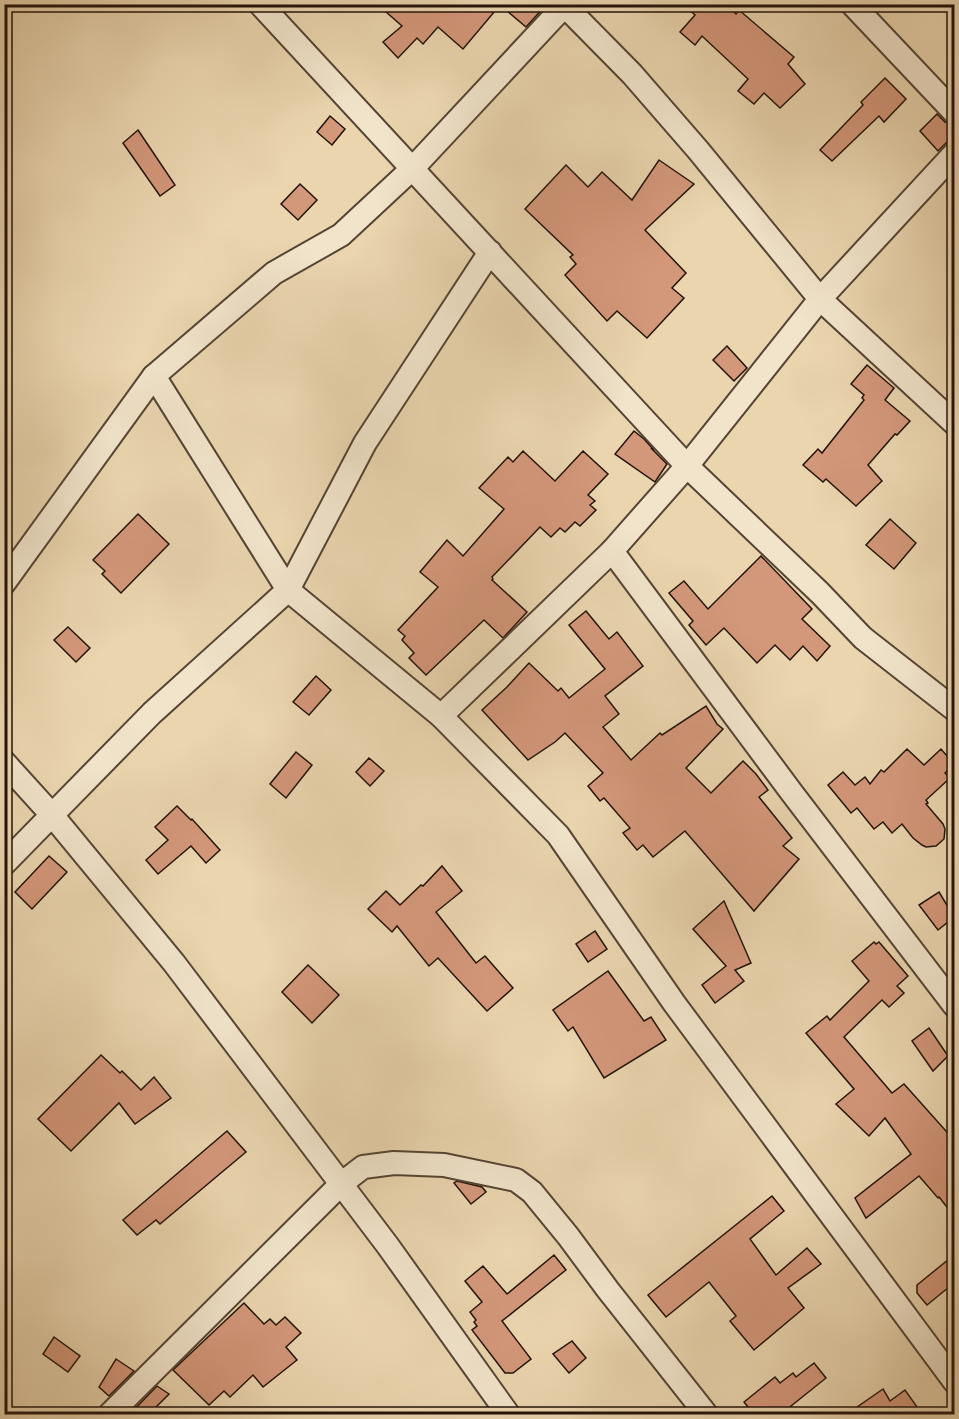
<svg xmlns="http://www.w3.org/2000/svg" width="959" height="1419" viewBox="0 0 959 1419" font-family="Alegreya,serif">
	<rect width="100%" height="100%" fill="#ead5af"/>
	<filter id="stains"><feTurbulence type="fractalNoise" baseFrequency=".00333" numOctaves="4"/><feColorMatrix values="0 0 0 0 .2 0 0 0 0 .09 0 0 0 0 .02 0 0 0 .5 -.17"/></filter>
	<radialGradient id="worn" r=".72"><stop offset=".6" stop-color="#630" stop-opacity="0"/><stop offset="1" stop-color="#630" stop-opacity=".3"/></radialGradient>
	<g fill="#d3977a" stroke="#23130a" stroke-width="1.5">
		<path d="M377,4h170l-21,23 -26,-22 -37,44 -25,-22 -15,17 -6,-6 -19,20 -15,-16 19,-16z"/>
		<path d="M683,4h42l11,10 3,-4 55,47 -6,7 17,20 -25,24 -16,-15 -10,11 -16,-13 10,-12 -46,-43 -7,9 -15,-13 15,-17z"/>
		<path d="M885,78l21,21 -22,23 -5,-6 -47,45 -12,-11 43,-45 -2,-3z"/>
		<path d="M937,114l8,8 9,3v10l-16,16 -18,-20z"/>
		<path d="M330,116l15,13 -13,16 -15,-13z"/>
		<path d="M138,130l37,55 -15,11 -37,-53z"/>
		<path d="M659,160l35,24 -49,46 41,43 -14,15 12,10 -37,40 -30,-27 -10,10 -42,-46 11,-11 -6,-7 3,-2 -48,-46 41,-44 22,22 14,-15 30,28z"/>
		<path d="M300,184l17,16 -19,20 -17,-16z"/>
		<path d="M727,346l20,22 -13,13 -21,-21z"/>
		<path d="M867,365l27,23 -9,12 25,21 -13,14 -2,-1 -27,31 14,16 -26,25 -30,-27 -3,3 -20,-17 15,-16 4,4 42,-53 -2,-2 2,-3 -13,-11z"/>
		<path d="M634,431l10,8 9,10h-1l15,15 -12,18 -40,-28z"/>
		<path d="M523,451l32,30 28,-30 25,23 -20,21 7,6 -5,4 6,5 -16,16 -5,-4 -10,10 -5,-4 -9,9 -11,-10 -48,50 1,2 -1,1 35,32 -24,26 -19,-18 -58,55 -17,-17 5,-5 -12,-13 3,-4 -7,-6 40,-43 -18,-15 27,-32 16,16 41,-47 -25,-21 29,-31 5,5z"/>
		<path d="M138,514l31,30 -48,49 -19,-19 3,-3 -12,-11z"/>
		<path d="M890,519l26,24 -22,26 -28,-24z"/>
		<path d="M761,556l51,53 -10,10 28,27 -13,15 -14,-15 -13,14 -15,-15 -18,18 -33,-35 -18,17 -17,-20 4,-4 -24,-28 15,-12 24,28z"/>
		<path d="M586,611l23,28 8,-7 26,34 -38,30 14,18 -16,13 28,33 29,-27 2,2 44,-29 11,18 6,5 -37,39 25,25 32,-32 13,13 12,16 -9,7 33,41 -9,8 16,13 -45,52 -69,-80 -32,26 -10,-12 -6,5 -14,-17 7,-5 -26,-30 -4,3 -12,-15 15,-13 -38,-40 -10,9 -27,18 -46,-50 25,-23 22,-24 29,28 3,-3 8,10 36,-29 -36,-44z"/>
		<path d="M68,627l22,21 -14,14 -22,-22z"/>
		<path d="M316,676l15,14 -22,25 -16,-13z"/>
		<path d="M907,749l17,16 17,-16 13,15 -9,9 5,5 -24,22 2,3 -2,1 17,20 2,5 -1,10 -8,7 -10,1 -4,-2 -9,-7 -11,-14 -10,9 -9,-11 -9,7 -17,-21 -6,5 -23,-28 15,-13 12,13 10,-8 5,7 11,-14 3,2z"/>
		<path d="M296,752l16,13 -26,33 -16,-14z"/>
		<path d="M369,758l15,13 -14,15 -14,-14z"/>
		<path d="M177,806l14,14 1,-1 28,31 -14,13 -15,-17 -33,28 -12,-14 22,-20 -13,-13z"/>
		<path d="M49,856l18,16 -35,37 -17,-17z"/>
		<path d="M442,866l20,25 -26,21 40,51 9,-7 28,32 -26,23 -49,-53 -9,8 -32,-40 -5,6 -24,-23 18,-18 14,14 21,-20 2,1z"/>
		<path d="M939,892l15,25 -16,13 -19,-25z"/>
		<path d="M724,901l27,62 -16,7 9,11 -29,22 -13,-18 24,-19 -33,-37z"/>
		<path d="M595,931l12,18 -19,13 -12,-18z"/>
		<path d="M874,942l2,2 3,-2 29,34 -11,10 7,7 -15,14 -7,-7 -38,37 48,56 12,-9 50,56v76l-15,-19 -1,1 -19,-22 -53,42 -11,-20 56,-44 -26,-36 -16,18 -33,-32 18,-15 -48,-56 21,-17 3,4 39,-39 -17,-20z"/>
		<path d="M308,965l31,30 -27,28 -30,-31z"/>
		<path d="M608,971l36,50 7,-4 15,23 -62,38 -31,-51 -5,4 -15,-21z"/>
		<path d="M929,1028l19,28 -15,15 -21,-30z"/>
		<path d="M101,1055l19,18 2,-2 19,19 13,-13 17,21 -36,26 -16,-21 -48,48 -33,-32z"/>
		<path d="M227,1131l19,21 -86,72 -4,-4 -19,15 -14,-15z"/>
		<path d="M457,1181l25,6 4,5 -15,12 -17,-21z"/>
		<path d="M772,1196l12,15 -34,28 26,36 31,-27 14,16 -33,24 16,20 -50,42 -24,-29 6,-5 -27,-34 -43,35 -18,-22z"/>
		<path d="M554,1255l12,15 -64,51 29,38 -18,14h-8l-33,-43 5,-4 -3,-4 2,-2 -6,-8 12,-10 -17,-21 18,-15 24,28z"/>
		<path d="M954,1255v28l-27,22 -10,-12v-8z"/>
		<path d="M244,1303l20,21 6,-5 6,6 9,-8 16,16 -15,14 11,13 -34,27 -10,-12 -23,22 -6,-6 -15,14 -36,-35z"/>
		<path d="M54,1337l26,19 -12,16 -25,-18z"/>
		<path d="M572,1341l14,17 -17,15 -16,-19z"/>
		<path d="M116,1359l18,12 -25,25 -10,-9z"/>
		<path d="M814,1363l12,15 -45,36h-27l-10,-12 31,-25 5,6 13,-10 3,4z"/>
		<path d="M157,1386l12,8 -20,20h-19z"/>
		<path d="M883,1389l7,12 15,-11 17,24h-75z"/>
	</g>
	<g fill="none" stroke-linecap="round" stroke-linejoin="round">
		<defs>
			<g id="minor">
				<path d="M260,4l427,462 133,127 43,45 91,71"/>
				<path d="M563,4l69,70 66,76 122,149 134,124"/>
				<path d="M852,4l102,108"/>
				<path d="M154,376l134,214 153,126 117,119 116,168 280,378"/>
				<path d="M612,551l180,242 162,212"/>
				<path d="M4,583l150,-207 120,-103 67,-38 72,-67 153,-164"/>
				<path d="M441,716l171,-165 75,-85 133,-167 134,-145"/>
				<path d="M4,762l48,53 122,148 214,283 120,168"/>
				<path d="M4,864l148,-151 136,-123 77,-147 125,-191"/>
				<path d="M110,1414l231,-230 22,-17 31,-4 50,2 72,15 16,12 36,44 40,54 98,124"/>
			</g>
		</defs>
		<use href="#minor" stroke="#543" stroke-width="26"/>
		<use href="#minor" stroke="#f1e4cb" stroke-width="22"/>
	</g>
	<rect width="959" height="1419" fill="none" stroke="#ead5af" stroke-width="24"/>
	<rect x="6" y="6" width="947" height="1407" fill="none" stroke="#23130a" stroke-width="3"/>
	<rect x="12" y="12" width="935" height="1395" fill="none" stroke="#23130a" stroke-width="1.5"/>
	<rect width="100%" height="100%" filter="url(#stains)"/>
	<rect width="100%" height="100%" fill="url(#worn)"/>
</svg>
